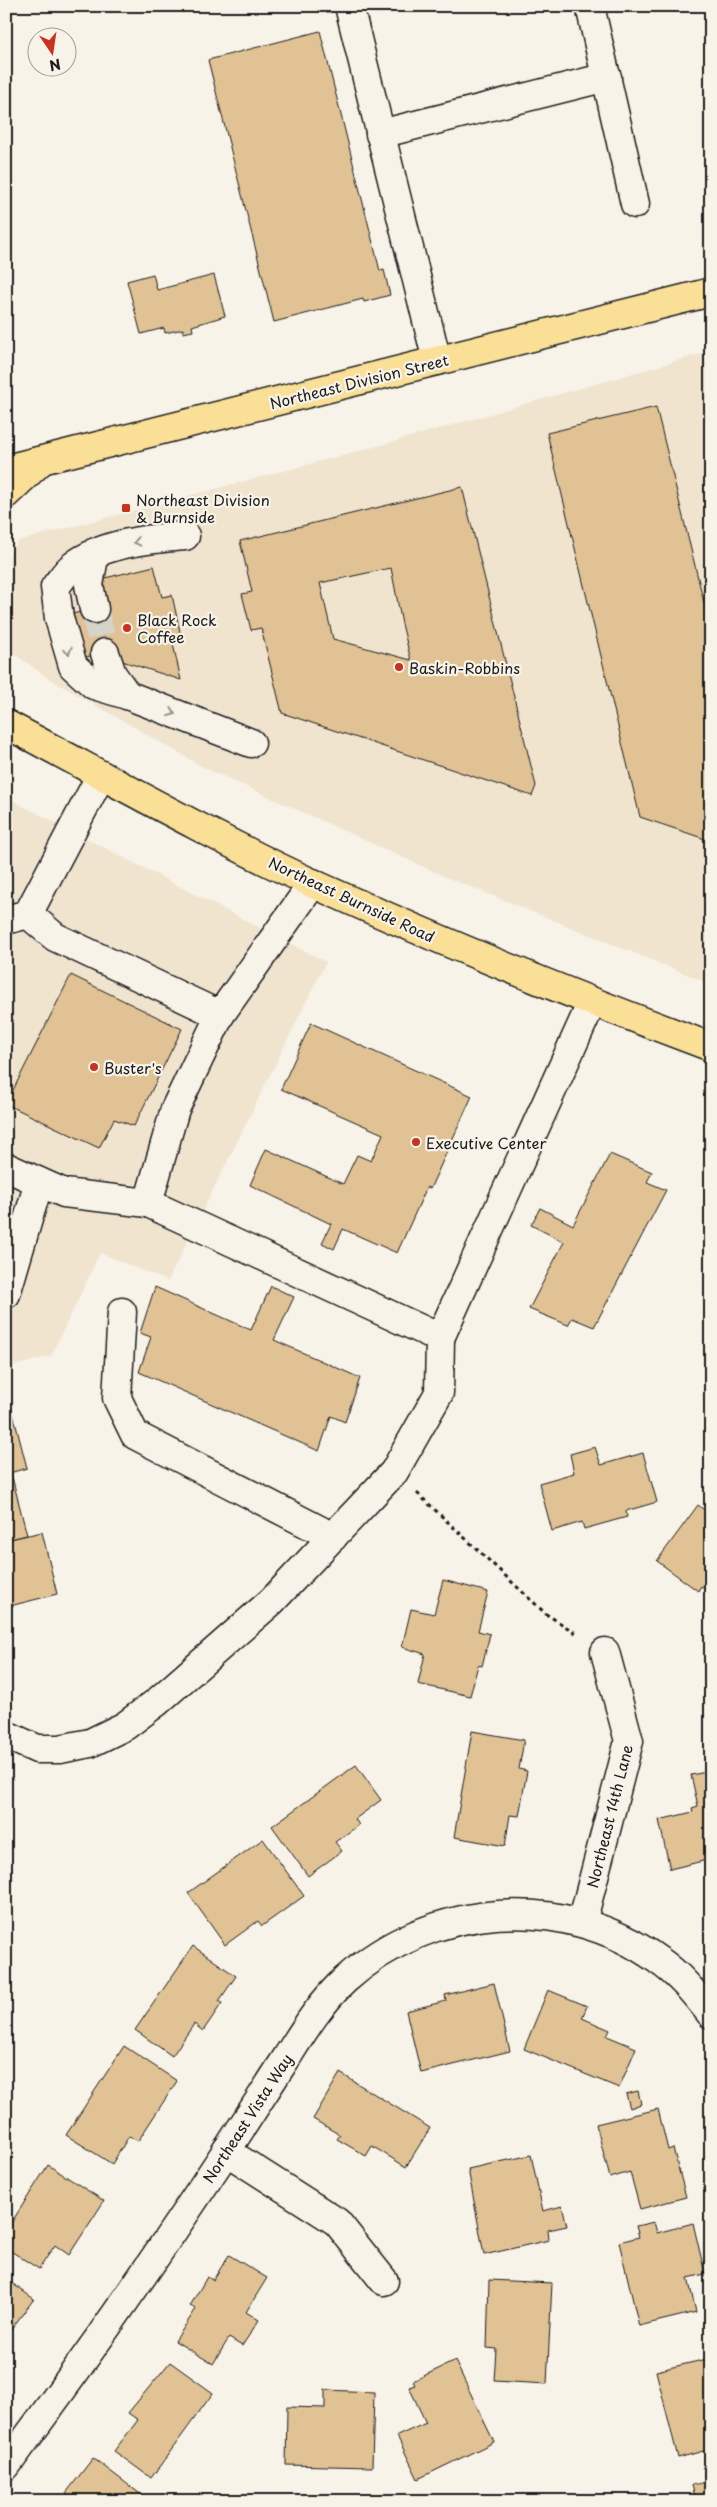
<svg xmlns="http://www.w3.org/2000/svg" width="717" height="2507" viewBox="0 0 717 2507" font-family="'Playpen Sans',sans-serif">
	<rect width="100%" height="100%" fill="#f7f3e8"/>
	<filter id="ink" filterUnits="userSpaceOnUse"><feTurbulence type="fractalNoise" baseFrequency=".02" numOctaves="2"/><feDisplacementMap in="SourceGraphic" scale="10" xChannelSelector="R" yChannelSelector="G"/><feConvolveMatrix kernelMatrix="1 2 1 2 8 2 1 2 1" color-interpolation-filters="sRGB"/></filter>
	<g filter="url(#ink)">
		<g fill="#f0e4cf">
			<path d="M711,351v633l-265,-107 -241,-109 -157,-90 -35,-25 -7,-8v-85l12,-19 367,-97z"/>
			<path d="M6,797l320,165 -158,319 -68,-28 -49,103 -45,12z"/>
		</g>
		<g fill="#e0c294" stroke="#1c1c1c" fill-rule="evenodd">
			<path d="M320,31l60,240 4,-1 6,25 -26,7 -1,-3 -89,23 -66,-262z"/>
			<path d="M153,274l4,16 57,-15 11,41 -33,10 1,5 -10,2v-4l-18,4 -1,-5 -23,6 -14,-53z"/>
			<path d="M656,407l55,224v210l-71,-24 -93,-384z"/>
			<path d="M462,487l74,299 -4,10 -250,-83 -21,-85 -10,2 -9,-36 10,-2 -12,-51zM391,568l11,56 9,36 -78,-21 -13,-56z"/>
			<path d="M154,566l8,31 10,-2 10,46 -9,3 8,36 -65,-21 -2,-9 -32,8 -10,-44 32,-7 -7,-27z"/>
			<path d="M71,975l111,54 -48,97 -20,-7 -15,29 -93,-44z"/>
			<path d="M311,1023l161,73 -42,93 -3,-2 -30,66 -54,-24 -9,20 -12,-6 9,-19 -81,-39 16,-36 77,35 14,-29 14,6 12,-27 -102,-45z"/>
			<path d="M610,1154l42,18 -5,10 19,8 -72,137 -22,-9 -4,7 -39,-16 35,-67 -33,-17 9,-17 33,17z"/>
			<path d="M271,1286l23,11 -20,43 86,38 -15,44 -14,-6 -12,35 -180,-79 12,-35 -11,-4 15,-46 96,43z"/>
			<path d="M11,1406l16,62 -21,6v-67z"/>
			<path d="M595,1447l6,18 42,-12 14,49 -31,9 1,6 -43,12 -2,-7 -30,9 -13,-48 35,-10 -4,-19z"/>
			<path d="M11,1473l16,62 -21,5v-66z"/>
			<path d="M698,1505l13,10v77l-10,-6 -3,5 -41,-30z"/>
			<path d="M42,1532l15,62 -51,13v-67z"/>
			<path d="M443,1580l45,12 -10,39 12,3 -8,32 -4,-1 -8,31 -52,-12 7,-30 -23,-7 9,-38 23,5z"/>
			<path d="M472,1731l52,9 -5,29 8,2 -8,45 -9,-1 -5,31 -51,-9z"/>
			<path d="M356,1765l25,35 -26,19 4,6 -24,17 7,9 -34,25 -36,-50z"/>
			<path d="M711,1771v88l-41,10 -11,-49 34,-8 -1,-4 6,-2 -7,-31z"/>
			<path d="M263,1839l41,57 -42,30 -4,-5 -33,24 -37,-52z"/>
			<path d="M193,1946l43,30 -17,25 3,2 -19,28 -9,-7 -22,32 -37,-26z"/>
			<path d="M494,1983l16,68 -89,22 -15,-62 40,-10 -1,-6z"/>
			<path d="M548,1990l39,16 -5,12 28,12 -3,6 29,12 -17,40 -95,-39z"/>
			<path d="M124,2046l53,35 -39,60 -9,-5 -17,28 -46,-29z"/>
			<path d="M340,2073l90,55 -24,39 -34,-21 -6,10 -29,-17 3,-4 -27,-16z"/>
			<path d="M638,2091l3,13 -11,4 -4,-14z"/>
			<path d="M658,2109l10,41 5,-2 13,49 -46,12 -10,-37 -20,6 -14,-54z"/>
			<path d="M531,2155l12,56 19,-5 5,20 -19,4 1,10 -65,15 -16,-86z"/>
			<path d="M48,2165l56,36 -35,54 -14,-10 -16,24 -33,-21v-17z"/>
			<path d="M654,2222l3,11 36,-10 12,51 -17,4 8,34 -57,14 -20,-84 20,-5 -3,-11z"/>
			<path d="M229,2255l38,23 -21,34 13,8 -17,26 -13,-8 -16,26 -38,-23 21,-32 -6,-3 17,-29 6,3z"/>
			<path d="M6,2279l28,20 -28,37z"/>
			<path d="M489,2280l63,3 -5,101 -53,-3 2,-32 -9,-1z"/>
			<path d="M711,2358v91l-33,9 -22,-87z"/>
			<path d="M455,2361l39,81 -76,37 -21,-43 29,-13 -17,-36 6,-2 -2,-4z"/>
			<path d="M170,2362l43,31 -62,85 -37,-27 24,-31 -10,-7z"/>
			<path d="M325,2390l49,2 -2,75 -86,-2 1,-58 38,1z"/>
			<path d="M93,2458l50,38 -3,5h-64l-10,-8z"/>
			<path d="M711,2481v20h-15l-4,-16z"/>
		</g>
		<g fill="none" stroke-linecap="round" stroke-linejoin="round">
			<path stroke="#d6d3c9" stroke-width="28" stroke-dasharray="28 14" stroke-linecap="butt" d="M94,609l11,44"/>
			<defs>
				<g id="minor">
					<path d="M349,6l88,355"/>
					<path d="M590,6l45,198"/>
					<path d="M380,134l227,-57"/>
					<path d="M185,536c-37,3 -82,7 -112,30 -7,5 -12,14 -18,21l4,31 14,48 21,19 33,10 124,48"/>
					<path d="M94,609l-5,-24 6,-33"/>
					<path d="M105,653l7,21 15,21"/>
					<path d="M28,914l27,23 165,78 93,-132"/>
					<path d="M6,920l22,-6 73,-139"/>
					<path d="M6,1167l58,26 84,10 292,135 152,-336"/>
					<path d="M148,1203l27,-94 45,-94"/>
					<path d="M6,1294l33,-112"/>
					<path d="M122,1312l-5,86 18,37 198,102"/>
					<path d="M6,1735l31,14h23l30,-6 35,-17 32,-24 115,-101 122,-129 45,-79 1,-55"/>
					<path d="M582,1923l47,-182 -24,-89"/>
					<path d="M226,2151l111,71 47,59"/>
					<path d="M6,2466c77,-103 150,-208 221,-316 20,-31 40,-62 60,-93 17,-27 34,-55 58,-77 86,-78 218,-89 313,-20 21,14 37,34 53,54"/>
				</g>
				<g id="major">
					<path d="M6,469l705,-177"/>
					<path d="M6,494l35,-33"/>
					<path d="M6,724c102,54 203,111 308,160 130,59 263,113 397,163"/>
				</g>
			</defs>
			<use href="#minor" stroke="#1c1c1c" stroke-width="31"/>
			<use href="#major" stroke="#1c1c1c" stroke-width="31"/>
			<path stroke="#1c1c1c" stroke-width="3" stroke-dasharray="4 4" stroke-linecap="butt" d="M417,1493l129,121 33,21"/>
			<use href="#minor" stroke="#f7f3e8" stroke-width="28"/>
			<use href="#major" stroke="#fadf96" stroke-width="28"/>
		</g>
		<defs><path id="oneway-chevron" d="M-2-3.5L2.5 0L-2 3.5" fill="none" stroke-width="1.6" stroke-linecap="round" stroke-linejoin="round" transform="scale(1.25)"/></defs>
		<g stroke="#94928c">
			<use href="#oneway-chevron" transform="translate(137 542) rotate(167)"/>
			<use href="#oneway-chevron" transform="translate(68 651) rotate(74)"/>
			<use href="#oneway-chevron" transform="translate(172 713) rotate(22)"/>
		</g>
	</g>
	<g fill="#c8321e" stroke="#f7f3e8" stroke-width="2">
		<rect x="121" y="503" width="10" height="10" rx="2.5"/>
		<circle cx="127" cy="628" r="5"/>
		<circle cx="399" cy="667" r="5"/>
		<circle cx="94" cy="1067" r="5"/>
		<circle cx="416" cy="1142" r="5"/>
	</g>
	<g text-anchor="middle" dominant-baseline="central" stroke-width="4.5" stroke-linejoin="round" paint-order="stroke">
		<g font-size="15" fill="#1c1c1c" stroke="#f7f3e8">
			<text transform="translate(359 381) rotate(-14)">Northeast Division Street</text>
			<text transform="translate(352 899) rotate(25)">Northeast Burnside Road</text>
			<text transform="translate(609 1816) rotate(-76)">Northeast 14th Lane</text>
			<text transform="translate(247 2118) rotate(-57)">Northeast Vista Way</text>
		</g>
		<g font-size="15" fill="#1c1c1c" stroke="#f7f3e8" text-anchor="start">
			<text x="136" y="499">Northeast Division<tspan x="136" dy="17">&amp; Burnside</tspan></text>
			<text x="137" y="619">Black Rock<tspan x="137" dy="17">Coffee</tspan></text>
			<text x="409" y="667">Baskin-Robbins</text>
			<text x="104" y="1067">Buster's</text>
			<text x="426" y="1142">Executive Center</text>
		</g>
	</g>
	<rect width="717" height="2507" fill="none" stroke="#f7f3e8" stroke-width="25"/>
	<rect x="12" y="12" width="692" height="2482" fill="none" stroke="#1c1c1c" stroke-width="2" filter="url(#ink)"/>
	<g transform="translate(52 52) rotate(167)"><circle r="24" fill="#f7f3e8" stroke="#9f9d96"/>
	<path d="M0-4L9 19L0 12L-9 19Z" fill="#c8321e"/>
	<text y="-8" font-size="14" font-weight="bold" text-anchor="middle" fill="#1c1c1c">N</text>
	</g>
</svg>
